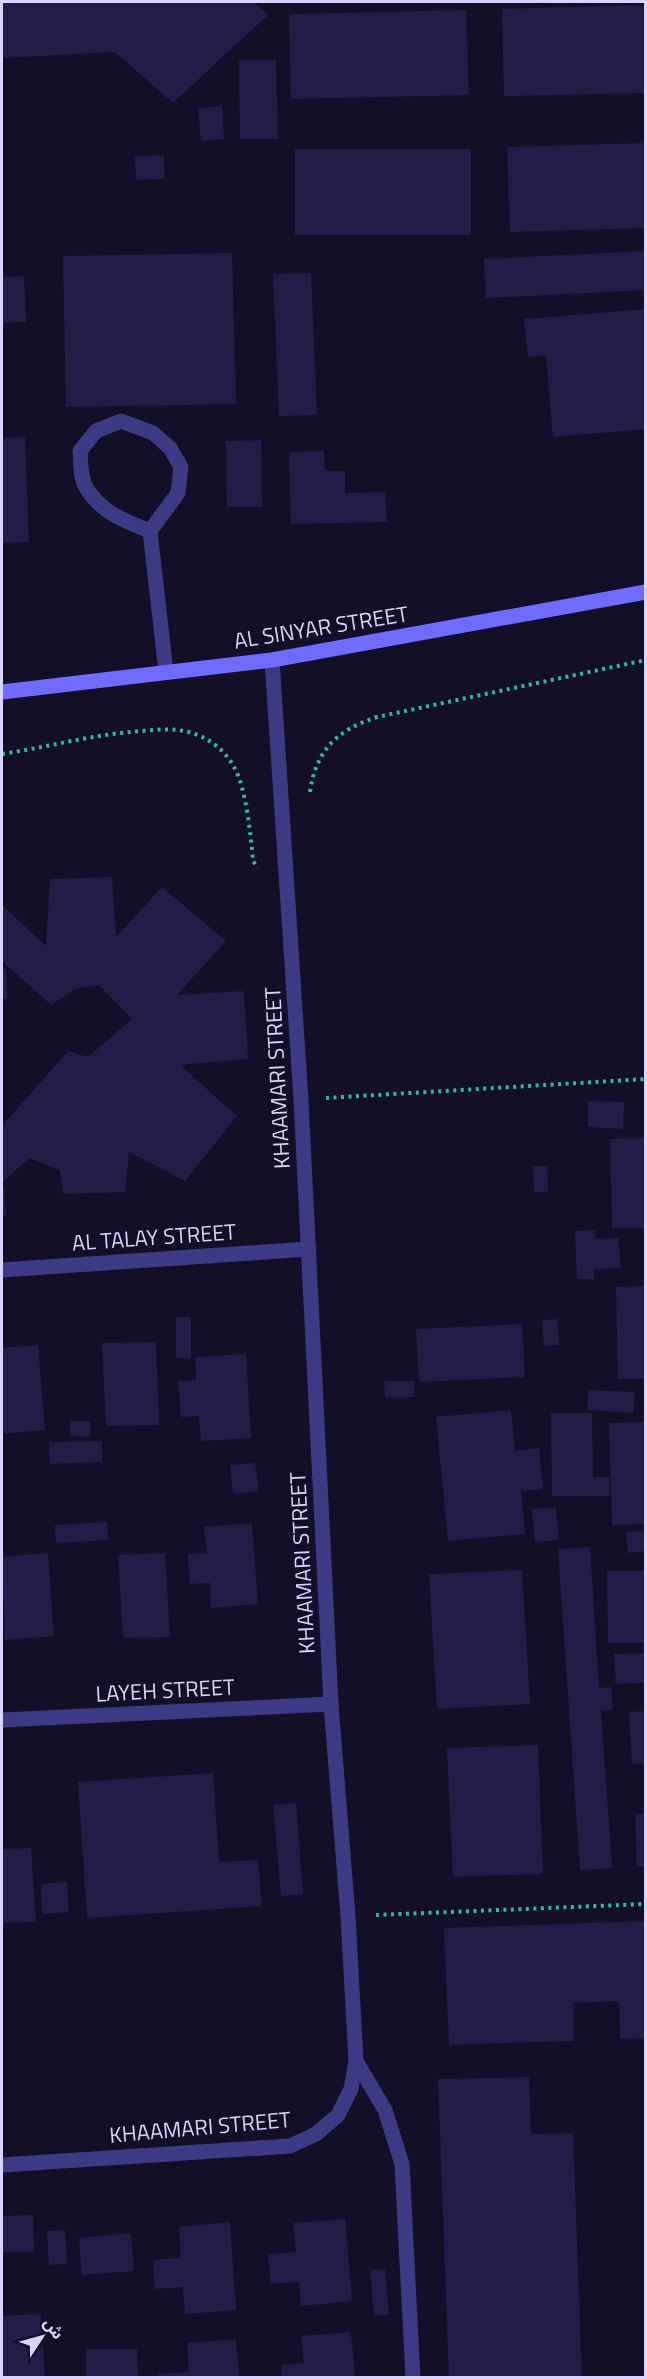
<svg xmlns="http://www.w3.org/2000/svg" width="647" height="2379" viewBox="0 0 647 2379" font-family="'Titillium Web','Noto Sans Arabic',sans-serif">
	<rect width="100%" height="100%" fill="#130f26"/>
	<g fill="#241b47">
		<path d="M2,2h252l14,13 -95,88 -58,-51 -113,6z"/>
		<path d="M646,5v88l-142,3 -2,-87z"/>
		<path d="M466,10l3,85 -178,4 -2,-85z"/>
		<path d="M239,60h37l2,79h-38z"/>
		<path d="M222,106l2,33 -23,2 -3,-33z"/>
		<path d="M646,143v85l-136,4 -3,-85z"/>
		<rect x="295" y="149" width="176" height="86"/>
		<path d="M164,155l1,24 -29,1 -1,-24z"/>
		<path d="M646,251v39l-160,8 -2,-39z"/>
		<path d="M232,253l4,151 -170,3 -3,-151z"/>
		<path d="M311,273l6,142 -38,1 -6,-142z"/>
		<path d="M24,276l2,46 -24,1v-46z"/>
		<path d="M646,309v120l-93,8 -7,-82 -18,2 -4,-38z"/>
		<path d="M25,437l4,105 -27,1v-105z"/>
		<path d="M261,440l1,67h-35l-1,-66z"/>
		<path d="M324,451l1,20h20v22l40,-1 2,30 -96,2 -2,-72z"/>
		<path d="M112,877l4,60 46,-50 64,54 -49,54 67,-4 4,68 -68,6 57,51 -52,65 -56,-29 -4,40 -62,2 -3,-24 -31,-12 -26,24 -1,-56 66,-75 20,6 44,-38 -33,-34 -24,4 -24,16 -49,-44v-56l44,41 4,-67z"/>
		<path d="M2,969h4l1,30h-5z"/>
		<path d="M588,1101l36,1 -1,27 -35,-2z"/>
		<path d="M646,1138v90h-34l-2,-89z"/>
		<path d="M533,1166h14l1,26h-14z"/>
		<path d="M2,1187h2l2,28h-4z"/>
		<path d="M595,1230v9l23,-1 3,30 -27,1v10h-17l-2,-48z"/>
		<path d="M646,1286v93h-28l-2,-92z"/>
		<path d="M176,1317h15v42l-15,-1z"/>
		<path d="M557,1319l2,26 -15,1 -2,-26z"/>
		<path d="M522,1324l3,53 -106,5 -3,-53z"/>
		<path d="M156,1342l3,83 -53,1 -4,-83z"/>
		<path d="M38,1345l7,85 -43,4v-86z"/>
		<path d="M246,1354l5,84 -50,3 -2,-25 -18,1 -3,-36 18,-1 -1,-23z"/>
		<path d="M384,1381h30v16l-29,1z"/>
		<path d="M588,1390l47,2 -2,21 -46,-3z"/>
		<path d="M511,1410l4,41 24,-3 4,41 -22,2 4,43 -77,7 -12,-124z"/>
		<path d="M551,1413h41l1,64h16v19h-57z"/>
		<path d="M70,1421h21l-1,16 -20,-1z"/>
		<path d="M646,1422v102l-34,1 -3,-102z"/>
		<path d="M102,1441v21l-52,2 -1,-22z"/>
		<path d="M255,1463l4,28 -26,3 -3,-29z"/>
		<path d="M556,1507l3,33 -24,2 -3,-33z"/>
		<path d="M107,1522l1,18 -52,3 -1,-18z"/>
		<path d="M252,1523l6,81 -47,4 -1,-25 -20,1 -2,-30 19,-1 -3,-26z"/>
		<path d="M643,1531l2,20 -17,2 -2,-21z"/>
		<path d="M590,1547l9,141 12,-1 2,23h-12l11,158 -32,2 -22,-321z"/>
		<path d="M48,1553l6,83 -49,4 -3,-83z"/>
		<path d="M165,1553l5,84 -47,1 -5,-83z"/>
		<path d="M522,1570l8,134 -93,5 -8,-135z"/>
		<path d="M607,1571h39v72h-38z"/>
		<path d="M646,1653v30l-30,1 -2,-30z"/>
		<path d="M646,1711v52l-14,1 -3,-52z"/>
		<path d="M538,1745l5,129 -90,3 -6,-129z"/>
		<path d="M213,1773l6,89 39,-2 4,46 -175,12 -9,-136z"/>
		<path d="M296,1803l7,91 -22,2 -8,-91z"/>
		<path d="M635,1814h11v53h-9z"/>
		<path d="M31,1848l5,74 -34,1v-74z"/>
		<path d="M67,1882l2,30 -27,2 -1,-30z"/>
		<path d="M646,1921v117l-26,1 -1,-38 -46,2 1,38 -125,4 -5,-117z"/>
		<path d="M529,2077l2,57 42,-1 9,245h-133l-11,-299z"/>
		<path d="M33,2215l1,37h-32v-36z"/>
		<path d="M345,2219l7,82 -51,5 -2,-24 -28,2 -3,-30 28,-2 -3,-29z"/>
		<path d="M230,2222l6,88 -51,4 -2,-27 -28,2 -2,-29 28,-2 -2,-31z"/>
		<path d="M65,2230l2,34 -18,1 -2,-34z"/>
		<path d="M131,2233l3,38 -52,4 -3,-37z"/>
		<path d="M385,2269l4,46 -15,1 -4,-46z"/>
		<path d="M41,2314l4,64h-43v-62z"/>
		<path d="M351,2332l4,46h-73l-1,-13 23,-2 -3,-27z"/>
		<path d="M236,2339l3,39h-80l-1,-4 31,-2 -2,-29z"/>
		<path d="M86,2349h51l1,29h-52z"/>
	</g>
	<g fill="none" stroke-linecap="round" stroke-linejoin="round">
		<g stroke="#2fb8b0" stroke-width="4" stroke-dasharray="3 4.5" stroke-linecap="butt">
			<path d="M2,754c47,-7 92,-20 140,-23 14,-1 28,-3 41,0 21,3 41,17 51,36 12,20 17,70 19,94l5,7"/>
			<path d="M310,792c6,-42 27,-62 67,-75l269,-57"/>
			<path d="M326,1098l320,-19"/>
			<path d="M376,1915l270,-11"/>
		</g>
		<g stroke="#3d3a85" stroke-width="15">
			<path d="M150,531c-25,-10 -48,-18 -63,-42 -7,-10 -6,-26 -7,-38l16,-20 25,-10 32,12 17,15 11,19 -3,26 -28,38 16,141"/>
			<path d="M356,2061l29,49 17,54 11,214"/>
		</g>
		<g stroke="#3d3a85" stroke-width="15">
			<path d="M2,1270l307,-21"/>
			<path d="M2,1720l329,-16"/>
			<path d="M2,2165l288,-19 26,-12 22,-19 13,-26 5,-28 -8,-145 -17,-212 -30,-604 -29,-440"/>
		</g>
		<path stroke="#6f6bff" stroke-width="15" d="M2,692l270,-32 374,-68"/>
	</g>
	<g text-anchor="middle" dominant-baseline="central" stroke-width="5" stroke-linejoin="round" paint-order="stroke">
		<g font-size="22" fill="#d9d4ff" stroke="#130f26">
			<text transform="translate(321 627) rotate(-9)">AL SINYAR STREET</text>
			<text transform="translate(277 1078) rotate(-93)">KHAAMARI STREET</text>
			<text transform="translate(154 1237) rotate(-4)">AL TALAY STREET</text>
			<text transform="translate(302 1563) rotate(-93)">KHAAMARI STREET</text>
			<text transform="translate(165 1690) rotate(-3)">LAYEH STREET</text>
			<text transform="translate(200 2127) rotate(-5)">KHAAMARI STREET</text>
		</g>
	</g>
	<rect width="647" height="2379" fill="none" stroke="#d9d4ff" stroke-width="6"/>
	<g transform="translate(42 2337) rotate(54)" stroke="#130f26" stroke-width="4.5" paint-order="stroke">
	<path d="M0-4.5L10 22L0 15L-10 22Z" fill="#d9d4ff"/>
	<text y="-9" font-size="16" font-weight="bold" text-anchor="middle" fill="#d9d4ff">ش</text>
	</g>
</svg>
